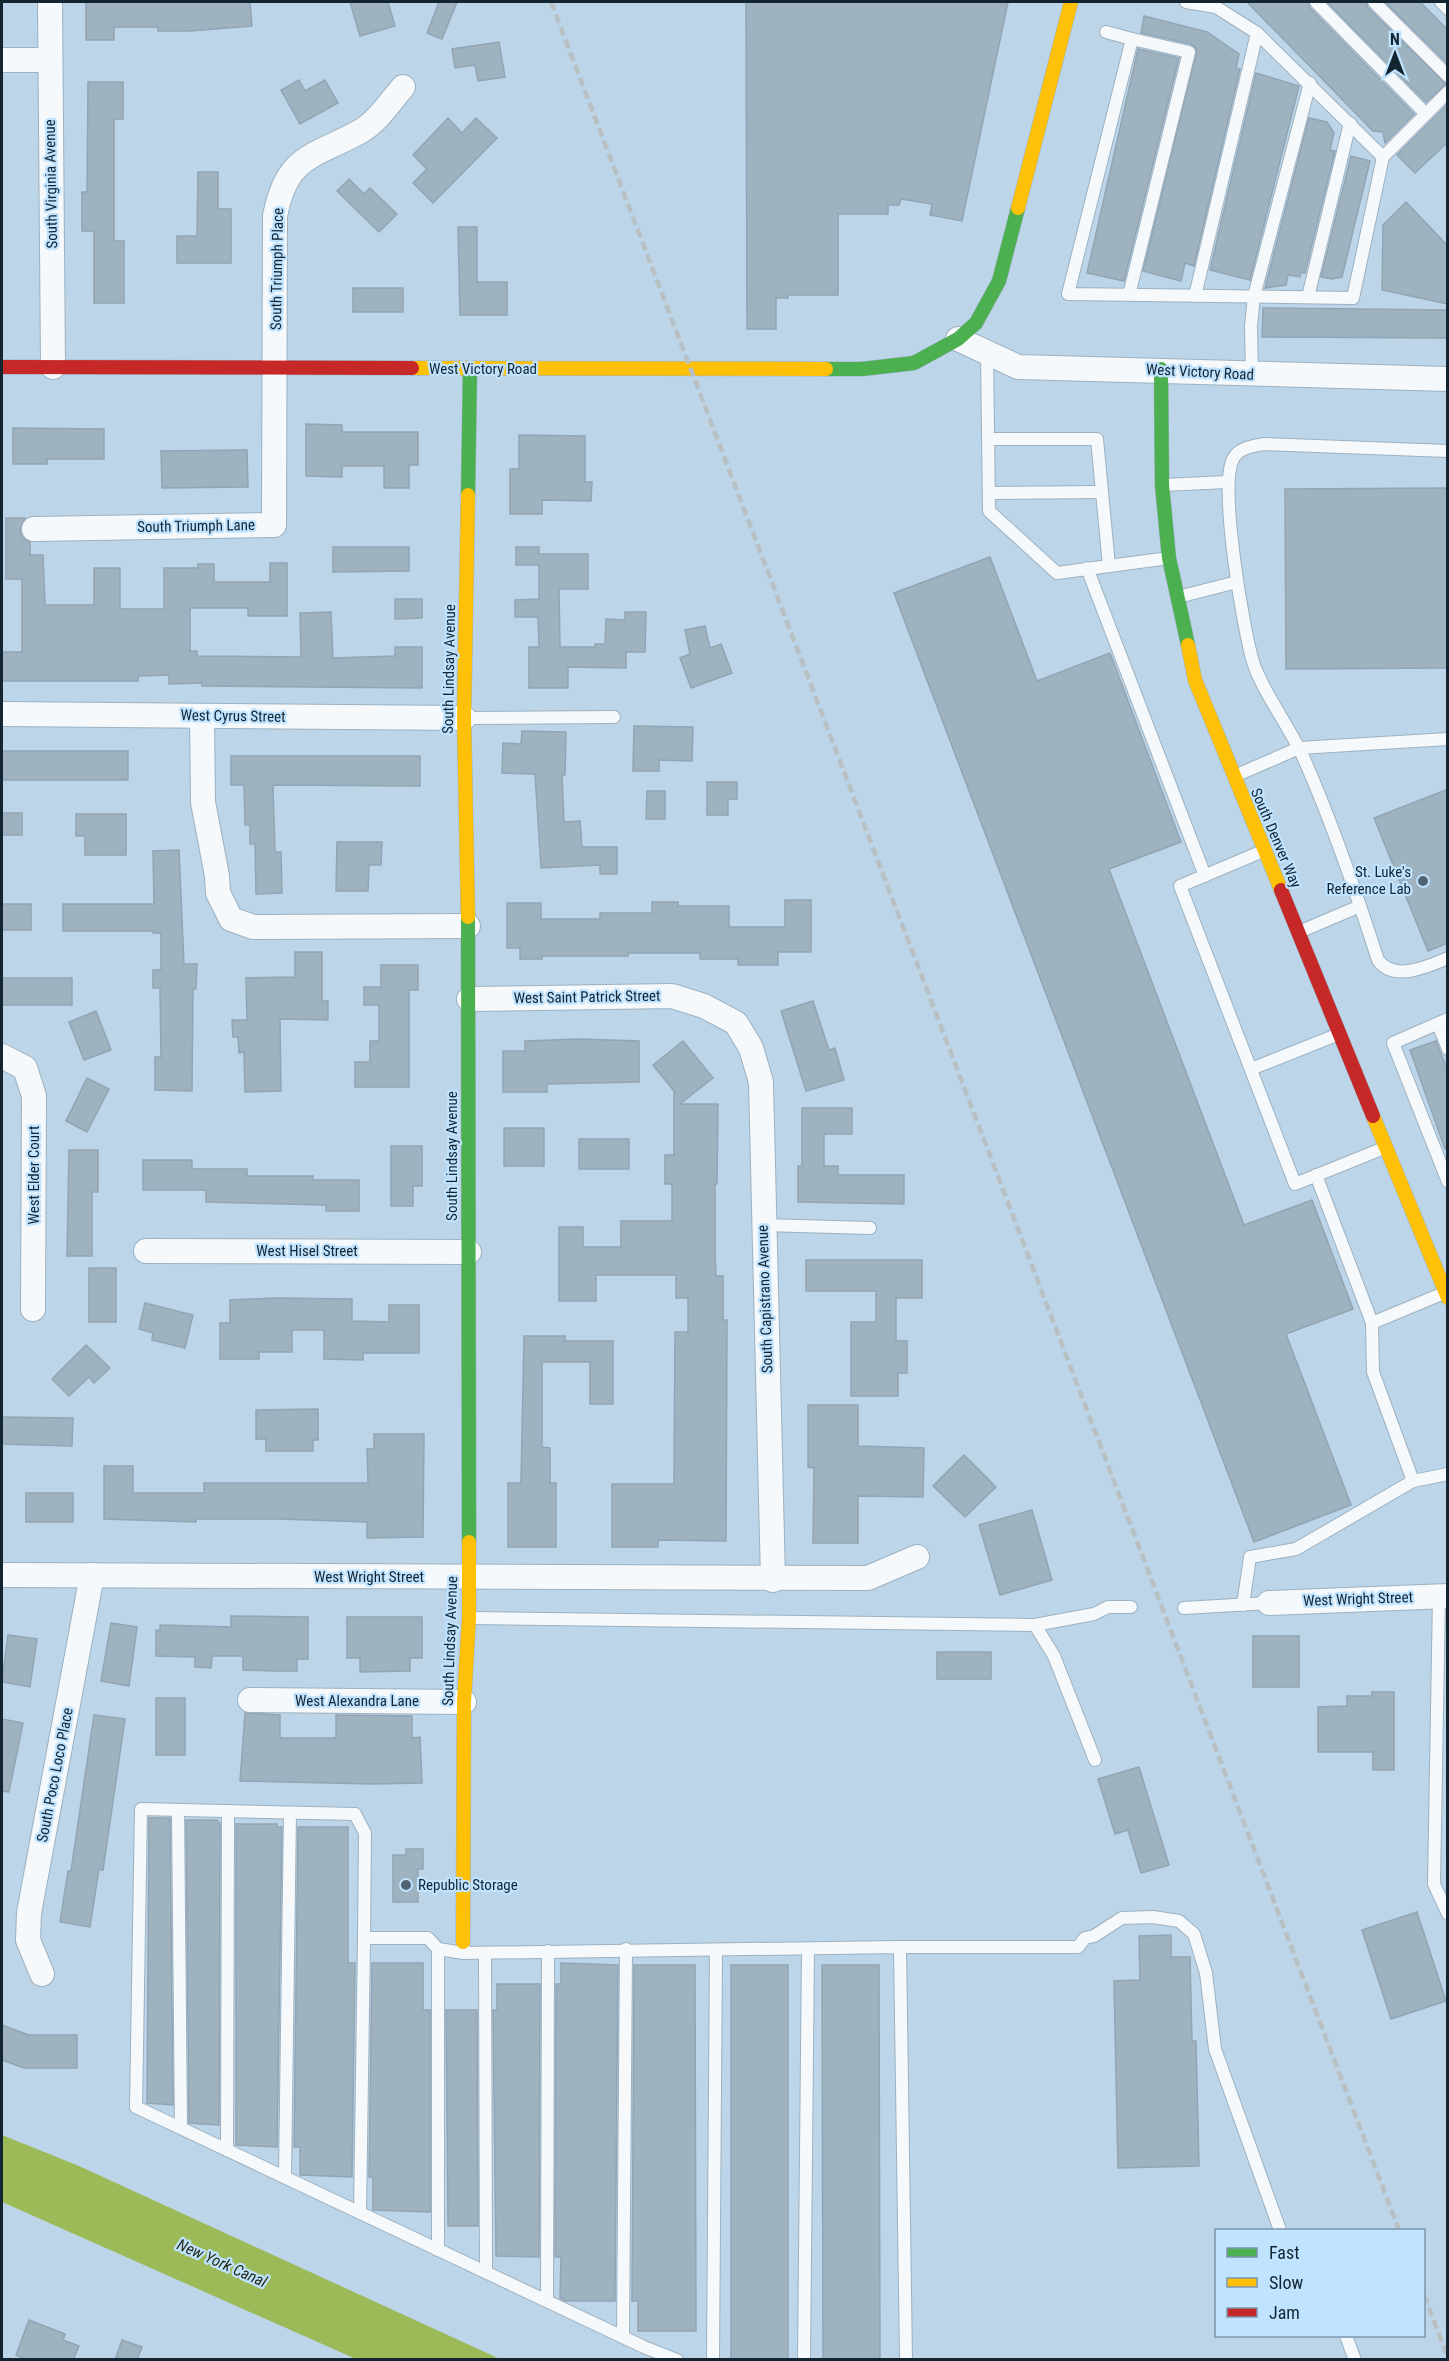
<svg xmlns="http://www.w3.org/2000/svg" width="1449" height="2361" viewBox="0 0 1449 2361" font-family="'Roboto Condensed',sans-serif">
	<rect width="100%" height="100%" fill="#bcd5e8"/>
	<path fill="#9cba58" d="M2,2135l77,31 421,193h-144l-354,-157z"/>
	<g fill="#9eb2c0" stroke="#92a5b4" stroke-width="1.5">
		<path d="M86,2h164l2,24 -62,5h-32v-4h-44v13h-28z"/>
		<path d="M350,2h38l7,24 -35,10z"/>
		<path d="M439,2h18l-15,37 -15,-6z"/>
		<path d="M746,2h262l-46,219 -32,-6 2,-11 -31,-5 -2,6h-11v9h-50v81h-50v3h-12v31h-29z"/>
		<path d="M1247,2h61l2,6 104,106 -29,29 -2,-11 -10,-1z"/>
		<path d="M1327,2h39l2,6 78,76 -20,18z"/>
		<path d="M1385,2h35l28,28v34z"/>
		<path d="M1144,16l63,16 32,22 -3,14 4,1 -46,197 -9,-3 -4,18 -38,-10 54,-221 -6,-6 -50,-11z"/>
		<path d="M499,42l6,35 -27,4 -3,-16 -20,3 -3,-19z"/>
		<path d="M1138,49l41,9 -55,223 -37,-8z"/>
		<path d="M1256,73l43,13 -49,194 -40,-10z"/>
		<path d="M299,80l6,11 20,-11 13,23 -38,21 -19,-34z"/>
		<path d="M88,82h35v37h-9v122h10v62h-30v-72h-12v-39h5z"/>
		<path d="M1448,104v38l-33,31 -18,-18z"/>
		<path d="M448,118l14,15 14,-15 21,20 -64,65 -20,-20 14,-14 -14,-14z"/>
		<path d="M1309,118l18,4 7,11 -4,17 5,1 -30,122 -4,-1 -1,5 -12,-2 -2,10 -21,3z"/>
		<path d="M1351,156l19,5 -28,116 -10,2 -11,-2z"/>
		<path d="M198,172h20v37h13v54h-54v-27h20z"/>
		<path d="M349,179l15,15 6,-6 27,26 -18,18 -42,-41z"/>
		<path d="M1406,202l42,44v58l-66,-14 1,-65z"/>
		<path d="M458,227h19v55h30v33h-47z"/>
		<rect x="353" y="288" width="50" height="24"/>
		<path d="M1263,308l185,2v28l-186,-1z"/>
		<path d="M306,424l36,1v7h76v33h-9v23h-25v-22h-42v11l-36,-1z"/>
		<path d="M13,428l91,1v30h-57v5h-34z"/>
		<path d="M519,435l66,1v46h7l-1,19 -49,-1v14h-32v-45h9z"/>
		<path d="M247,450l1,37 -86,1 -1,-37z"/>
		<path d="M1448,488v180l-162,1 -1,-180z"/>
		<path d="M6,518h19l-5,12 2,7 8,5v13h13l2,50h49v-37h26v41h44v-41h34v-4h16v18h56v-19h17v53h-39v-8h-58v43h7v5l104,1 -1,-44 31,-1 2,46 62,-2v-9h27v41l-220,-2v-3l-33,1v-9l-31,1v5h-136v-29h20v-73h-16z"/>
		<path d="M333,547h76v24l-76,1z"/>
		<path d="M516,547h23v7h49v35h-29l1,58h35v-3h10l1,-25 19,1v-8h21l-1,40h-19v16l-58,-1v21h-39v-41h10l-1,-30h-23v-17l24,-1v-34h-23z"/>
		<path d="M990,557l47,124 73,-28 71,189 -72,27 135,356 68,-25 41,109 -67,25 65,171 -97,37 -360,-949z"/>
		<path d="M395,599h27v19l-27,1z"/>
		<path d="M705,626l5,22 11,-4 11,29 -41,15 -11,-30 10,-4 -5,-24z"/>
		<path d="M634,726l59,1 -1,34 -33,-1v11h-26z"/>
		<path d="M522,731l44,1 -1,43h-3l2,47 16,-1 2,26h35v27h-17v-9l-59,3 -6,-94 -33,-1 1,-30 18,1z"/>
		<rect x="2" y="751" width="126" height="29"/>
		<path d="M231,756h189v30l-147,-1 2,67h6l1,41 -26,1 -1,-50h-5v-19h-5l-1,-40h-13z"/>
		<path d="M707,782h30v17h-9v16h-21z"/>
		<path d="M1448,789v154l-20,8 -54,-133z"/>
		<path d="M647,791h18v28h-19z"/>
		<rect x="2" y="813" width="20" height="22"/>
		<path d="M76,814h50v41h-41v-19h-9z"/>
		<path d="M337,842h45l-1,23h-12l-1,26h-32z"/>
		<path d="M179,850l5,114h13l-1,25h-3l-1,102 -37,-1v-33h6l-1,-69h-7v-18h8v-37h-8v-2h-90v-27h91l-1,-53z"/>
		<path d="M785,900h26v52h-33v13h-40v-6h-38v-6h-72v3h-86v3h-22v-11h-13v-45h34v16h59v-6h52v-11h26v4h51v21h56z"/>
		<rect x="2" y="904" width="29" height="26"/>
		<path d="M295,952h27v49h6v19l-48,-1 1,72 -36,1 -1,-40 -5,1 -1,-16h-5l-1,-17h15l-1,-42 49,-1z"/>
		<path d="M381,965h37v25h-9v97h-54v-25h15v-21h9v-36h-15v-18h17z"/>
		<rect x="2" y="978" width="70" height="27"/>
		<path d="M813,1001l16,49 6,-2 9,32 -38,11 -25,-80z"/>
		<path d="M96,1011l15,39 -27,10 -15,-38z"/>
		<path d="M579,1039l60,2v41l-92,2v8h-44v-41h22v-10z"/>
		<path d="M683,1041l30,37 -33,26h38l-1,80h-2v69l1,23h7v44h4l-1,221 -68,-1v7h-46v-63h62l1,-152h13v-34h-12v-23h-80v26h-37v-74h24v20h38v-26h51v-37h-7v-29h9v-64l-21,-26z"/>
		<path d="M1436,1041l12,30v78h-3l-35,-99z"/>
		<path d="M87,1078l22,11 -22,43 -21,-11z"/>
		<path d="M802,1108h50v26h-28v32h14v9h66v29l-106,-2v-36h4z"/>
		<rect x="504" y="1128" width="40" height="38"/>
		<rect x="579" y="1139" width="50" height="30"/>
		<path d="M391,1146h31v40h-9v20h-22z"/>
		<path d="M69,1150h29v42h-6v64h-25z"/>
		<path d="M143,1160h49v9h55v7h66v4h46v31h-33v-6l-120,-3v-12h-63z"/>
		<path d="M806,1260h116v38h-26v43h11v32h-9v23h-47v-74h25v-31h-70z"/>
		<rect x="89" y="1268" width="27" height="54"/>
		<path d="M274,1298l78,1v22l37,1v-17h30v48h-56v7l-39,-1v-29h-32v22h-33v7h-39v-36h10v-23z"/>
		<path d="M145,1303l48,12 -8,33 -33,-8 1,-7 -14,-4z"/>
		<path d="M524,1336h41v5h48v63h-23v-42h-48v85l8,1v35h6v64h-48v-64h13z"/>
		<path d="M86,1345l24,23 -16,15 -5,-6 -20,19 -17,-17z"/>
		<path d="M808,1405h50v41l66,2 -1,49 -65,-1v47h-45l1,-75 -6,-1z"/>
		<path d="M318,1409v31h-5v11h-47v-12h-10v-29z"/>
		<path d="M2,1417l71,1 -1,28 -70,-2z"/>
		<path d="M374,1434h50l-1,103 -56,1v-16l-87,-3h-84v3l-92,-3v-53h29v27h71v-10h164l-1,-34h7z"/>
		<path d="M964,1455l32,32 -31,30 -32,-31z"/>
		<rect x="26" y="1493" width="47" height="29"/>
		<path d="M1032,1510l20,70 -52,15 -21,-70z"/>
		<path d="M231,1616l77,1v42h-11v12h-23l-31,-1v-14h-31l-1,12 -16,-1v-10l-39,-1v-26l4,1v-6l71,2z"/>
		<path d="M347,1617h75v41h-12v13l-50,1v-14h-13z"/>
		<path d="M111,1623l26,4 -8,59 -28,-5z"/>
		<path d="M8,1635l29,4 -7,48 -28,-5z"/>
		<rect x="1253" y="1636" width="46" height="51"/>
		<rect x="937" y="1652" width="54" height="27"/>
		<path d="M1372,1692h22v78h-21v-18h-55v-45l29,-1v-10h25z"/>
		<rect x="156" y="1698" width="29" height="57"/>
		<path d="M245,1713l35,2v23h56v-23l76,1v22l8,-1 2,46 -49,1 -133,-3z"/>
		<path d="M94,1715l31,4 -22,151 -4,-1 -9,58 -30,-5 8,-51h3z"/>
		<path d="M2,1719l21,4 -14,69 -7,-1z"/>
		<path d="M1139,1767l30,98 -28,8 -13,-43 -13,4 -17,-55z"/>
		<path d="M149,1818h21l3,287 -26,-2z"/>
		<path d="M186,1820h31l3,4 -1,301 -30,-2z"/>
		<path d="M236,1824h41v3h5l-5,320 -41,-2z"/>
		<path d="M298,1827h50v136h7l-3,214 -52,-2v-28h-6z"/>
		<path d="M406,1849h17v20h-5v33h-25v-47h13z"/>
		<path d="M1417,1912l29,89 -55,18 -29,-89z"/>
		<path d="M1171,1935v22h19l2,84h4l3,125 -81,2 -4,-187 26,-1 -1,-44z"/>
		<path d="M372,1963h51v47h7v202l-57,-2v-33h-4z"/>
		<path d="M561,1963l57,2 -3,336h-50l-5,-3 1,-41h-6l1,-273h5z"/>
		<path d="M634,1965h61l1,366h-58v-30h-6z"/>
		<rect x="731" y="1965" width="57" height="395"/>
		<path d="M822,1965h57l1,395h-57z"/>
		<path d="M497,1984h43l-1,273 -43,-1 -3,-246h4z"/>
		<path d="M446,2010h31l1,216h-30z"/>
		<path d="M2,2025l27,10h48v33h-53l-22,-8z"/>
		<path d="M29,2320l36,14 -2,6 16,6 -6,14h-45l-12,-5z"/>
		<path d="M122,2340l20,7 -5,13h-22z"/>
	</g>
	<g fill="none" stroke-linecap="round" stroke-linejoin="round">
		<defs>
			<g id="lane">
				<path d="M1186,2l30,5 41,26 126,124 65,-65"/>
				<path d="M1316,2l110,112"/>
				<path d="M1374,2l74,74"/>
				<path d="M1441,2l7,7"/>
				<path d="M1106,32l26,7"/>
				<path d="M1129,295l60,-243 -57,-13 -64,255 285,4 30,-141"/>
				<path d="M1195,296l62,-263"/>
				<path d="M1308,297l42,-174"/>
				<path d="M987,352l2,159 68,62 112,-15"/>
				<path d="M1252,375l-1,-49 3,-30 56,-213"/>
				<path d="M989,439h108l12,127"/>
				<path d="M1448,451l-184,-7c-11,2 -26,4 -31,15 -14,28 10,169 20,203 9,29 38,67 51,97 29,65 52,133 74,201 15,22 49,7 70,-2"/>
				<path d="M1163,485l64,-3"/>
				<path d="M989,493l113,-1"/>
				<path d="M1087,568l118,308"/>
				<path d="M1178,597l59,-15"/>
				<path d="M465,718l149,-1"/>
				<path d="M1237,775l62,-27 149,-9"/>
				<path d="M1263,851l-83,35 115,298 89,-36"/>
				<path d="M1299,932l61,-26"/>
				<path d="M1448,1019l-55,24 55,139"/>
				<path d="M1438,1024l10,25"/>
				<path d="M1251,1069l88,-35"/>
				<path d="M1316,1175l56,148 72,-30"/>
				<path d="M763,1225l107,3"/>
				<path d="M1372,1323l1,49 40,109 35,-7"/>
				<path d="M1439,1596l-5,288 14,30"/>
				<path d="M1243,1605l7,-48 46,-8 117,-68"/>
				<path d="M1184,1608l85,-5"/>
				<path d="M470,1618l565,7 19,31 41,104"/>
				<path d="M1035,1625l59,-11 14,-7h23"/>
				<path d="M178,1810l3,318"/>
				<path d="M900,1947h178l7,-9 9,-2 28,-18 31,-1 26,4 15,13 12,39 9,76 65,181"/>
				<path d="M438,1949v301"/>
				<path d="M464,1949v4l436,-6 6,413"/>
				<path d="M464,1953l-26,-4 -10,-11h-64l1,-105 -10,-19 -214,-5 -5,298 508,240 33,13"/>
				<path d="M485,1953l1,319"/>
				<path d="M227,2150l1,-339"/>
				<path d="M285,2177l5,-364"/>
				<path d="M360,2213l4,-275"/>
				<path d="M547,2301l1,-350"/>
				<path d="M1346,2336l9,24"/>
				<path d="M623,2337l3,-388"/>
				<path d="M713,2360l3,-409"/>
				<path d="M804,2360l4,-411"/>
			</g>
			<g id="street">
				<path d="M50,2l3,365"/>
				<path d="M2,60h48"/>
				<path d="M958,339l60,28 430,12"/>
				<path d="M34,529l240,-4 1,-309c12,-62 38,-58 86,-85 17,-10 29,-29 42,-44"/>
				<path d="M2,714l462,4"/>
				<path d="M202,716l1,86 14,74 1,17 13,26 22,8 215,-1"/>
				<path d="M469,999l203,-3 32,10 32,17 15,25 10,34 12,498"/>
				<path d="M2,1056l23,12 9,28 -1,213"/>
				<path d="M146,1251l323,1"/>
				<path d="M2,1575l866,3 49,-21"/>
				<path d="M1269,1603l179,-7"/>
				<path d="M250,1700l214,2"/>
				<path d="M42,1974l-14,-34 1,-27 63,-338"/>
			</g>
			<g id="fast">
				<path d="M826,369h36l52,-6 44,-24 18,-16 23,-42 19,-73"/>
				<path d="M1161,369l1,116 7,73 19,87"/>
				<path d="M468,495l2,-126"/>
				<path d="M468,917l1,625"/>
			</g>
			<g id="slow">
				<path d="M1018,208l53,-206"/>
				<path d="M412,368l414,1"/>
				<path d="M1188,645l7,35 86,210"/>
				<path d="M468,917l-4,-199 4,-223"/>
				<path d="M1373,1116l75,182"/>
				<path d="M463,1942l1,-240 5,-84v-76"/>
			</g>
			<g id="jam">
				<path d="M2,367l410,1"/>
				<path d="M1281,890l92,226"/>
			</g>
		</defs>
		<use href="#lane" stroke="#9db1c0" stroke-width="14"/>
		<use href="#street" stroke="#9db1c0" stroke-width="26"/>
		<use href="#fast" stroke="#9db1c0" stroke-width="15"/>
		<use href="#slow" stroke="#9db1c0" stroke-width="15"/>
		<use href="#jam" stroke="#9db1c0" stroke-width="15"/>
		<use href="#lane" stroke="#f5f9fc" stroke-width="12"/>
		<use href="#street" stroke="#f5f9fc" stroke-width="24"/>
		<use href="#fast" stroke="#4caf50" stroke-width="14"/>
		<use href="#slow" stroke="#ffc107" stroke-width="14"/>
		<use href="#jam" stroke="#c62828" stroke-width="14"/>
		<g stroke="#b9c0c4" stroke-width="4.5" stroke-dasharray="9 4.5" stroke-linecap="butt">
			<path d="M551,2l848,2228"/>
			<path d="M1424,2295l24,63"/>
		</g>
	</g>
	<g fill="#4f6372" stroke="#c0e3ff" stroke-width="2">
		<circle cx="1423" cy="881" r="6"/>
		<circle cx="406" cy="1885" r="6"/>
	</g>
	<g text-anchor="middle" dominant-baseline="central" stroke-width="4.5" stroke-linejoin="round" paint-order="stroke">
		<g font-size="15" fill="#142532" stroke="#c0e3ff">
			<text transform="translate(51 184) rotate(-91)">South Virginia Avenue</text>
			<text transform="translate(277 269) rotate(-89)">South Triumph Place</text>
			<text x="483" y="369">West Victory Road</text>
			<text transform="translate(1200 372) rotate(3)">West Victory Road</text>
			<text transform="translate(196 526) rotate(-1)">South Triumph Lane</text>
			<text transform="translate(449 669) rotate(-89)">South Lindsay Avenue</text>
			<text transform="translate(233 716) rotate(1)">West Cyrus Street</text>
			<text transform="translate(1276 838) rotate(67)">South Denver Way</text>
			<text transform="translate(587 997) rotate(-1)">West Saint Patrick Street</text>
			<text transform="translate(452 1156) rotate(-90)">South Lindsay Avenue</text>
			<text transform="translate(34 1175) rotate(-90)">West Elder Court</text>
			<text x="307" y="1251">West Hisel Street</text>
			<text transform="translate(765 1299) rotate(-92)">South Capistrano Avenue</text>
			<text x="369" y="1577">West Wright Street</text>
			<text transform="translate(1358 1599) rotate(-2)">West Wright Street</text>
			<text transform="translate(450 1641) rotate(-88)">South Lindsay Avenue</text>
			<text x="357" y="1701">West Alexandra Lane</text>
			<text transform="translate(55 1775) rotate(-79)">South Poco Loco Place</text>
		</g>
		<g font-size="15" fill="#142532" stroke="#c0e3ff" text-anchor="end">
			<text x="1411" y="872">St. Luke's<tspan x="1411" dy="17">Reference Lab</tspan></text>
			<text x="418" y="1885" text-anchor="start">Republic Storage</text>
		</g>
		<g font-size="16" font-style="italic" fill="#272d17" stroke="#c0e3ff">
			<text transform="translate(222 2263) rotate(24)">New York Canal</text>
		</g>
	</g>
	<rect width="1449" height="2361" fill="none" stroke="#142532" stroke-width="6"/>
	<rect x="1215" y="2229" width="210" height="108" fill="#c0e3ff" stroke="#7b97ad" stroke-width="1.5"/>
	<rect x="1227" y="2248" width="30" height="9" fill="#4caf50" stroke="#7b97ad" stroke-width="1.5"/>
	<text x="1269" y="2259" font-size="18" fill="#142532">Fast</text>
	<rect x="1227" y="2278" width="30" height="9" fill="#ffc107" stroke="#7b97ad" stroke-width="1.5"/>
	<text x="1269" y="2289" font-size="18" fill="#142532">Slow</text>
	<rect x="1227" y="2308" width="30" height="9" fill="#c62828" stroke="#7b97ad" stroke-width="1.5"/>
	<text x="1269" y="2319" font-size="18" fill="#142532">Jam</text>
	<g transform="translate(1395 54)" stroke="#c0e3ff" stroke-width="4.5" paint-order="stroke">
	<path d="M0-4.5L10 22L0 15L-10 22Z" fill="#142532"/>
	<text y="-9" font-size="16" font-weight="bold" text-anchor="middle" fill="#142532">N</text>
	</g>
</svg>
